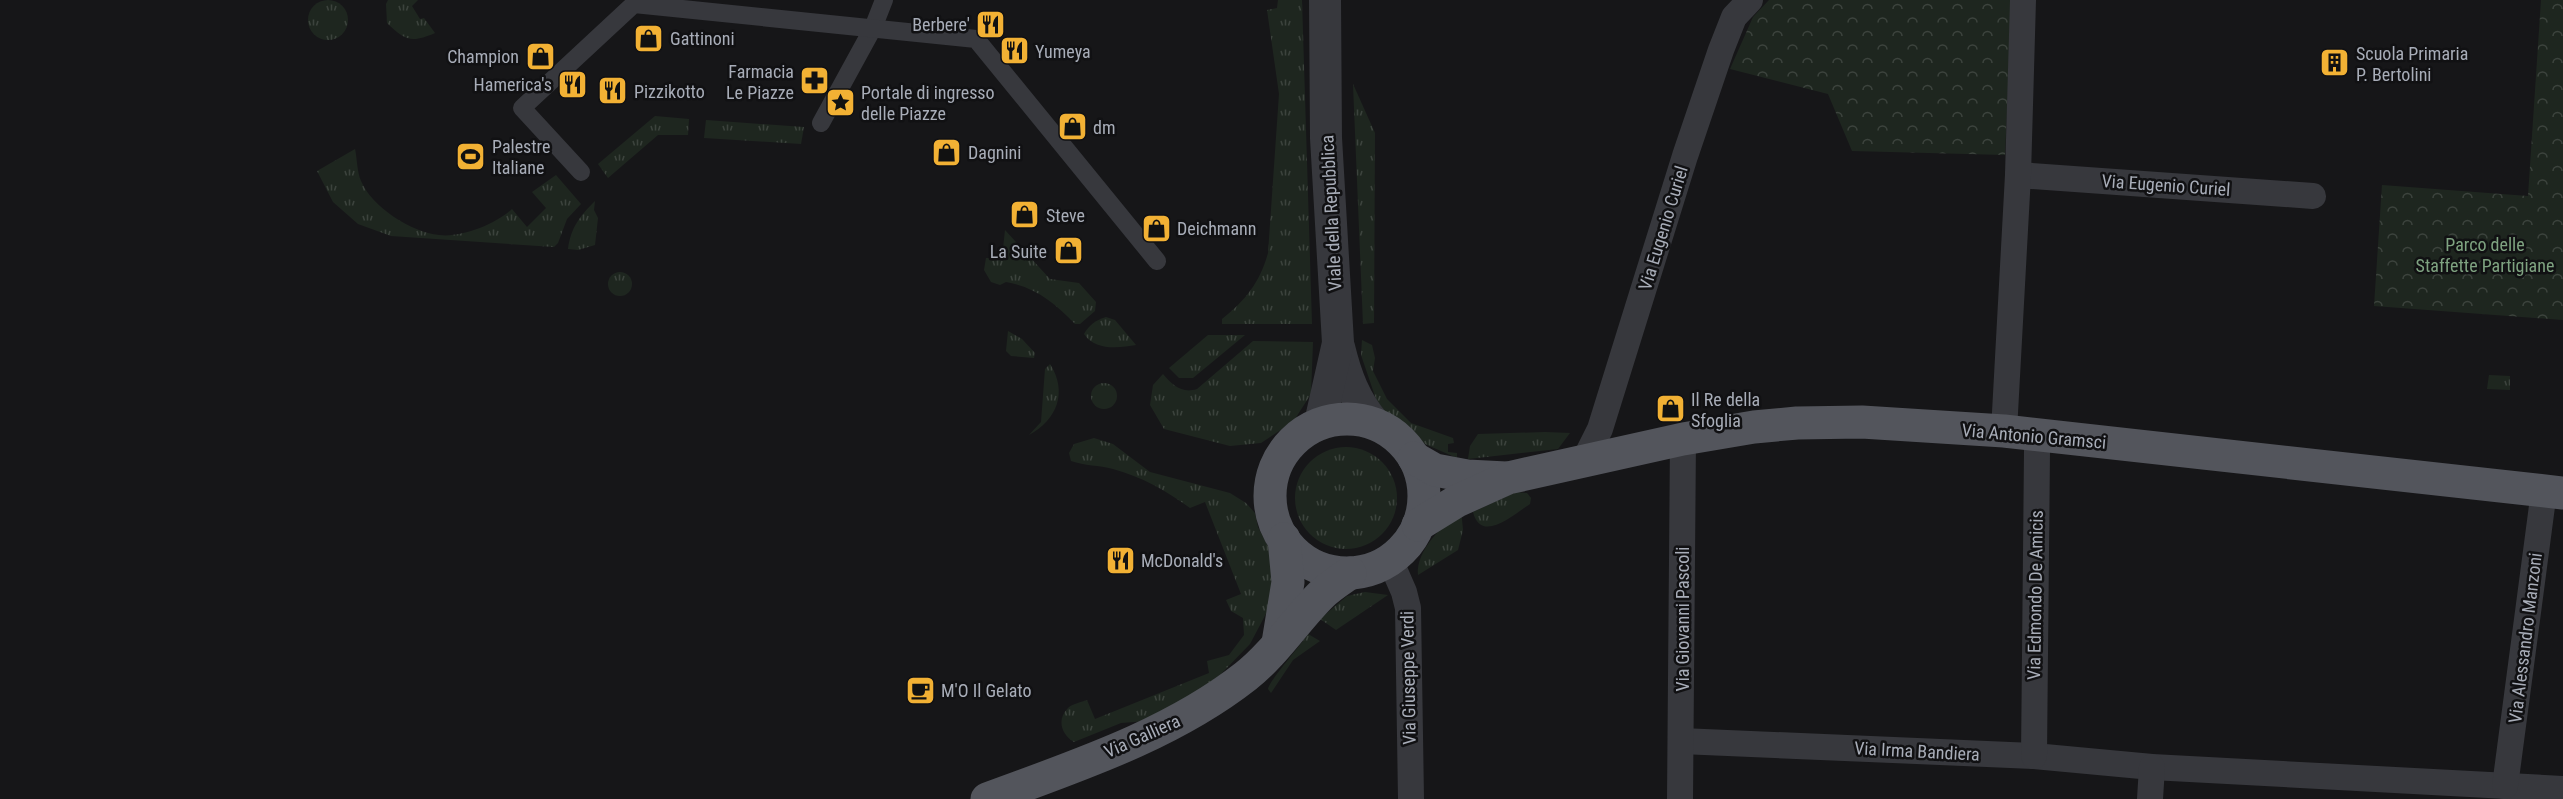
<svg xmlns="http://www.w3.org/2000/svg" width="2563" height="799" viewBox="0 0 2563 799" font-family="'Roboto Condensed',sans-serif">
	<defs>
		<pattern id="grass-tufts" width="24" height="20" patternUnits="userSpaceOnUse" patternTransform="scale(1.5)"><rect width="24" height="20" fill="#1e261f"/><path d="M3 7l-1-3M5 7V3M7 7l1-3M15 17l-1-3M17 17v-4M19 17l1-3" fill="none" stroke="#3c433d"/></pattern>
		<pattern id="park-crowns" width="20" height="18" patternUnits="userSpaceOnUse" patternTransform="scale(1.5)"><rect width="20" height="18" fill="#1e261f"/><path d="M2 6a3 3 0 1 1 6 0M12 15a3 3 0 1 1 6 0" fill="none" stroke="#3c433d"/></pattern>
	</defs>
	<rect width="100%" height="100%" fill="#161618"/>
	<g fill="url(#grass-tufts)">
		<circle cx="328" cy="20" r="20"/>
		<path d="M388,0h30l-6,6 8,13 4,-1 11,15c-23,10 -30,8 -48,-10l-1,-19z"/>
		<path d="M1278,0h24l10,324h-90v-5c24,-19 38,-37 46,-66l11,-159 -12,-84 10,-2z"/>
		<path d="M1353,84l22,49 -1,190 -11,1z"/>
		<path d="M655,116l34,3 -1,16h-30l-50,43 -10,-14z"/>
		<path d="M706,120l98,7 -3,17 -97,-6z"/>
		<path d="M355,149c2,9 2,23 6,32 11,26 50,51 78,54 22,3 57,-11 73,-26l15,18 19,-19 -14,-16 24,-17 25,29 -14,15 -9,24 -4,4 -163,-11 -33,-12 -25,-22 -16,-31z"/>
		<path d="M595,201l-1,9 4,8 -3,27 -17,5 -10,-1c3,-22 12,-33 27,-48z"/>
		<path d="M1005,230l45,49 29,4 17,19 -1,9 -15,13h-5c-20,-21 -40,-37 -69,-42l-6,3 -9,-3 -7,-12 2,-12h16z"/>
		<circle cx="620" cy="284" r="12"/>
		<path d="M1106,317l9,3 21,25c-17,3 -41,6 -52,-11 5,-9 12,-14 22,-17z"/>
		<path d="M1008,331l14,8 13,14 -1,5 -23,-2 -5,-5z"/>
		<path d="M1208,335h37l-52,43h-14l-10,-10z"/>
		<path d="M1362,340l10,5 3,13 -2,13 14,28 24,24 42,15 1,5 -6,1v8l9,1v5l-32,-14 -22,-22 -18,-10 -8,-10 -16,-47z"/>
		<path d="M1253,341l60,1 -2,52 -18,28 -32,21 -31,3 -66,-17 -14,-24 3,-20 10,-11c9,11 19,20 34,15z"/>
		<path d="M1050,364c18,28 7,56 -21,71l12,-13 4,-53z"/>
		<path d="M2489,375l21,1v14l-23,-1z"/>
		<circle cx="1104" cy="396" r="13"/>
		<path d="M1545,432l25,1 -12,16 -90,10 2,-13 8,-12z"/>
		<path d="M1094,438l19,6 37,28 80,21 16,10 9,10 3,14 14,27 3,16 -6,38 -19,36 -29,30 -33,25 -41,22 -26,2 -47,19c-12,-7 -18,-22 -6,-34 4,-4 14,-6 19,-8l8,19 114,-46 -2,-12 22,-6 15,-20 -1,-17 -12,-7 -5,-11 15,-6 -36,-92 -15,6c-25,-18 -48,-31 -77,-39 -14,-4 -28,-3 -42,-8l-2,-8 5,-9z"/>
		<circle cx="1346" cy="498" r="51"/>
		<path d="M1516,492l11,1 4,5 -1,6c-17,11 -49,40 -57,8z"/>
		<path d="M1461,510l2,20 -5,20 -40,25c-3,-24 26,-51 43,-65z"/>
		<path d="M1365,592l23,3 -52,35 -16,-11 27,-23z"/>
		<path d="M1308,634l12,7 -27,19 -22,33 -3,-4c1,-8 33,-44 40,-55z"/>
	</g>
	<g fill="url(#park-crowns)">
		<path d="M1769,0h243l-7,155 -153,-4 -24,-57 -98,-25 23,-52z"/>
		<path d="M2541,0h22v320l-189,-14 8,-121 146,11z"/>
	</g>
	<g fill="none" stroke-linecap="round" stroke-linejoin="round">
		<g stroke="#37383d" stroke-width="18">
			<path d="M821,123l52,-95 11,-28"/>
			<path d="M581,172l-59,-64 112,-104 342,35 181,222"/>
		</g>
		<g stroke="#37383d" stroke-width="26">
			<path d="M2018,175l295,21"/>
			<path d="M2004,431l14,-256 5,-175"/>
			<path d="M1584,461l16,-32 85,-273 36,-106 13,-33 16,-17"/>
			<path d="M1390,560l14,32 4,16 3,191"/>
			<path d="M1681,741l353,15 118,11 411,22"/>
			<path d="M2034,756l3,-305 2,-16"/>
			<path d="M2505,786l39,-295"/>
			<path d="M1680,799l3,-360"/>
			<path d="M2150,799l2,-32"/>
		</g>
		<g stroke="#37383d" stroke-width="32">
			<path d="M1339,347c7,29 16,54 36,77"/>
			<path d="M1320,423l18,-80 -12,-205 -1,-138"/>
		</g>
		<g stroke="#53555c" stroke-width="33">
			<circle cx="1347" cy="496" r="77"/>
			<path d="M1414,458l21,12 32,6 39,2"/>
			<path d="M1418,525l39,-24 51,-23 175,-39 71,-12 43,-4 65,-1 142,9 559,62"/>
			<path d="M1278,643l10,-61 -4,-43"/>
			<path d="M987,799c89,-33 184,-64 259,-123 29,-23 49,-55 75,-81 8,-8 19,-15 29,-22"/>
		</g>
	</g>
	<defs>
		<symbol id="restaurant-square" viewBox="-11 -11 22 22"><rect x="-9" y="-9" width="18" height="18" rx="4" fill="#f2b134" stroke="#111113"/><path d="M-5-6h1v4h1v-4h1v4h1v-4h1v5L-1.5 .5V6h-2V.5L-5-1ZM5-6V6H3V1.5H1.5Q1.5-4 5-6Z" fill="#111"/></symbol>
		<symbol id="shop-square" viewBox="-11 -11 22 22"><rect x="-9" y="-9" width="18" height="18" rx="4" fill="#f2b134" stroke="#111113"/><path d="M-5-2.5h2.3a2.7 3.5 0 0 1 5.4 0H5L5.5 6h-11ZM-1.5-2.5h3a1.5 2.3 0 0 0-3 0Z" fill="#111"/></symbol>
		<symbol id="building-square" viewBox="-11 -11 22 22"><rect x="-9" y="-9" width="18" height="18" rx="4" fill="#f2b134" stroke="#111113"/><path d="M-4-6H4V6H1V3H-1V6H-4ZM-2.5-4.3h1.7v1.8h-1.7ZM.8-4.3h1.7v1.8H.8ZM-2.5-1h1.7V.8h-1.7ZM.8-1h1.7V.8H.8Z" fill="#111"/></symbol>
		<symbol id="pharmacy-square" viewBox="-11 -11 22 22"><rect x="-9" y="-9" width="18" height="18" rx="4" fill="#f2b134" stroke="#111113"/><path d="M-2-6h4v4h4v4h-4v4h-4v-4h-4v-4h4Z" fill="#111"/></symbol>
		<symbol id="sight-square" viewBox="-11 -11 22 22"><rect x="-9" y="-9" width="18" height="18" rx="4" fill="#f2b134" stroke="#111113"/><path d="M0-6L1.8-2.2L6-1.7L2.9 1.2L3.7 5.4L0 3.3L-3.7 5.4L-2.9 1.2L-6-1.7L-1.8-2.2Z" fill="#111"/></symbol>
		<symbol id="stadium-square" viewBox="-11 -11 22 22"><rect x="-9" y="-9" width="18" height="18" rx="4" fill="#f2b134" stroke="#111113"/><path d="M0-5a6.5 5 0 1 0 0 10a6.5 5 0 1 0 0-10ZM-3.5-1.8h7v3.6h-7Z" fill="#111"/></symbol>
		<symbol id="cafe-square" viewBox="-11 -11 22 22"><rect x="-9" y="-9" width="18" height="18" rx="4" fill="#f2b134" stroke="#111113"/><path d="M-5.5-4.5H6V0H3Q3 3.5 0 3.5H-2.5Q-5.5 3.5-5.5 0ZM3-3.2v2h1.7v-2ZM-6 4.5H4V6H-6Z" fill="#111"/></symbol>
	</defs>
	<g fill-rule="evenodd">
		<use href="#restaurant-square" x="974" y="8" width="33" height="33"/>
		<use href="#shop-square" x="632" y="22" width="33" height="33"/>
		<use href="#restaurant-square" x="998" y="34" width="33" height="33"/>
		<use href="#shop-square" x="524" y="40" width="33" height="33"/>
		<use href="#building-square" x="2318" y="46" width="33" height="33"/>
		<use href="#pharmacy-square" x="798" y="64" width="33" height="33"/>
		<use href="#restaurant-square" x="556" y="68" width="33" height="33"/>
		<use href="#restaurant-square" x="596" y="74" width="33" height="33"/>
		<use href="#sight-square" x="824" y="86" width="33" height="33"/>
		<use href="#shop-square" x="1056" y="110" width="33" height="33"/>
		<use href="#shop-square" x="930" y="136" width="33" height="33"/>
		<use href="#stadium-square" x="454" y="140" width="33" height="33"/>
		<use href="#shop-square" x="1008" y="198" width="33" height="33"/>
		<use href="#shop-square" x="1140" y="212" width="33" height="33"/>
		<use href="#shop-square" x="1052" y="234" width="33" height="33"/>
		<use href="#shop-square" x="1654" y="392" width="33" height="33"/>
		<use href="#restaurant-square" x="1104" y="544" width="33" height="33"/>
		<use href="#cafe-square" x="904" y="674" width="33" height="33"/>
	</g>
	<g text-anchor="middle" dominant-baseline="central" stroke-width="5" stroke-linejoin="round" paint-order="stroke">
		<g font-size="18" fill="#a8adb8" stroke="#111113" text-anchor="start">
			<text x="970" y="24" text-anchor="end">Berbere'</text>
			<text x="670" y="38">Gattinoni</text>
			<text x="1035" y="51">Yumeya</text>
			<text x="2356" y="53">Scuola Primaria<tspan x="2356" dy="21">P. Bertolini</tspan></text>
			<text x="519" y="56" text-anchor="end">Champion</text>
			<text x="794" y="71" text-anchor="end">Farmacia<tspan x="794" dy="21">Le Piazze</tspan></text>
			<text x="552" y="84" text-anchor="end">Hamerica's</text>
			<text x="634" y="91">Pizzikotto</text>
			<text x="861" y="92">Portale di ingresso<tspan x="861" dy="21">delle Piazze</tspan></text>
			<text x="1093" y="127">dm</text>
			<text x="492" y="146">Palestre<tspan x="492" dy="21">Italiane</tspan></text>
			<text x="968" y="152">Dagnini</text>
			<text x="1046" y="215">Steve</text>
			<text x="1177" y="228">Deichmann</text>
			<text x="1047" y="251" text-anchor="end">La Suite</text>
			<text x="1691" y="399">Il Re della<tspan x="1691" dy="21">Sfoglia</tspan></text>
			<text x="1141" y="560">McDonald's</text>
			<text x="941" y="690">M'O Il Gelato</text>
		</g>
		<g font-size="18" fill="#a8adb8" stroke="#111113">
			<text transform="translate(2166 185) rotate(4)">Via Eugenio Curiel</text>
			<text transform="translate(1331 213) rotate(-93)">Viale della Repubblica</text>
			<text transform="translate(1663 228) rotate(-73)">Via Eugenio Curiel</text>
			<text transform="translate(2034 436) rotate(5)">Via Antonio Gramsci</text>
			<text transform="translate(2035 595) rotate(-89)">Via Edmondo De Amicis</text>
			<text transform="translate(1682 619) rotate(-90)">Via Giovanni Pascoli</text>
			<text transform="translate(2525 638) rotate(-83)">Via Alessandro Manzoni</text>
			<text transform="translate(1408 678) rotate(-91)">Via Giuseppe Verdi</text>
			<text transform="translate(1142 736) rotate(-24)">Via Galliera</text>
			<text transform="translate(1917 751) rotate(3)">Via Irma Bandiera</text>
		</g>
		<g font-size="18" fill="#7fa381" stroke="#111113">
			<text x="2485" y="244">Parco delle<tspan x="2485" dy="21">Staffette Partigiane</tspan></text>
		</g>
	</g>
</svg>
